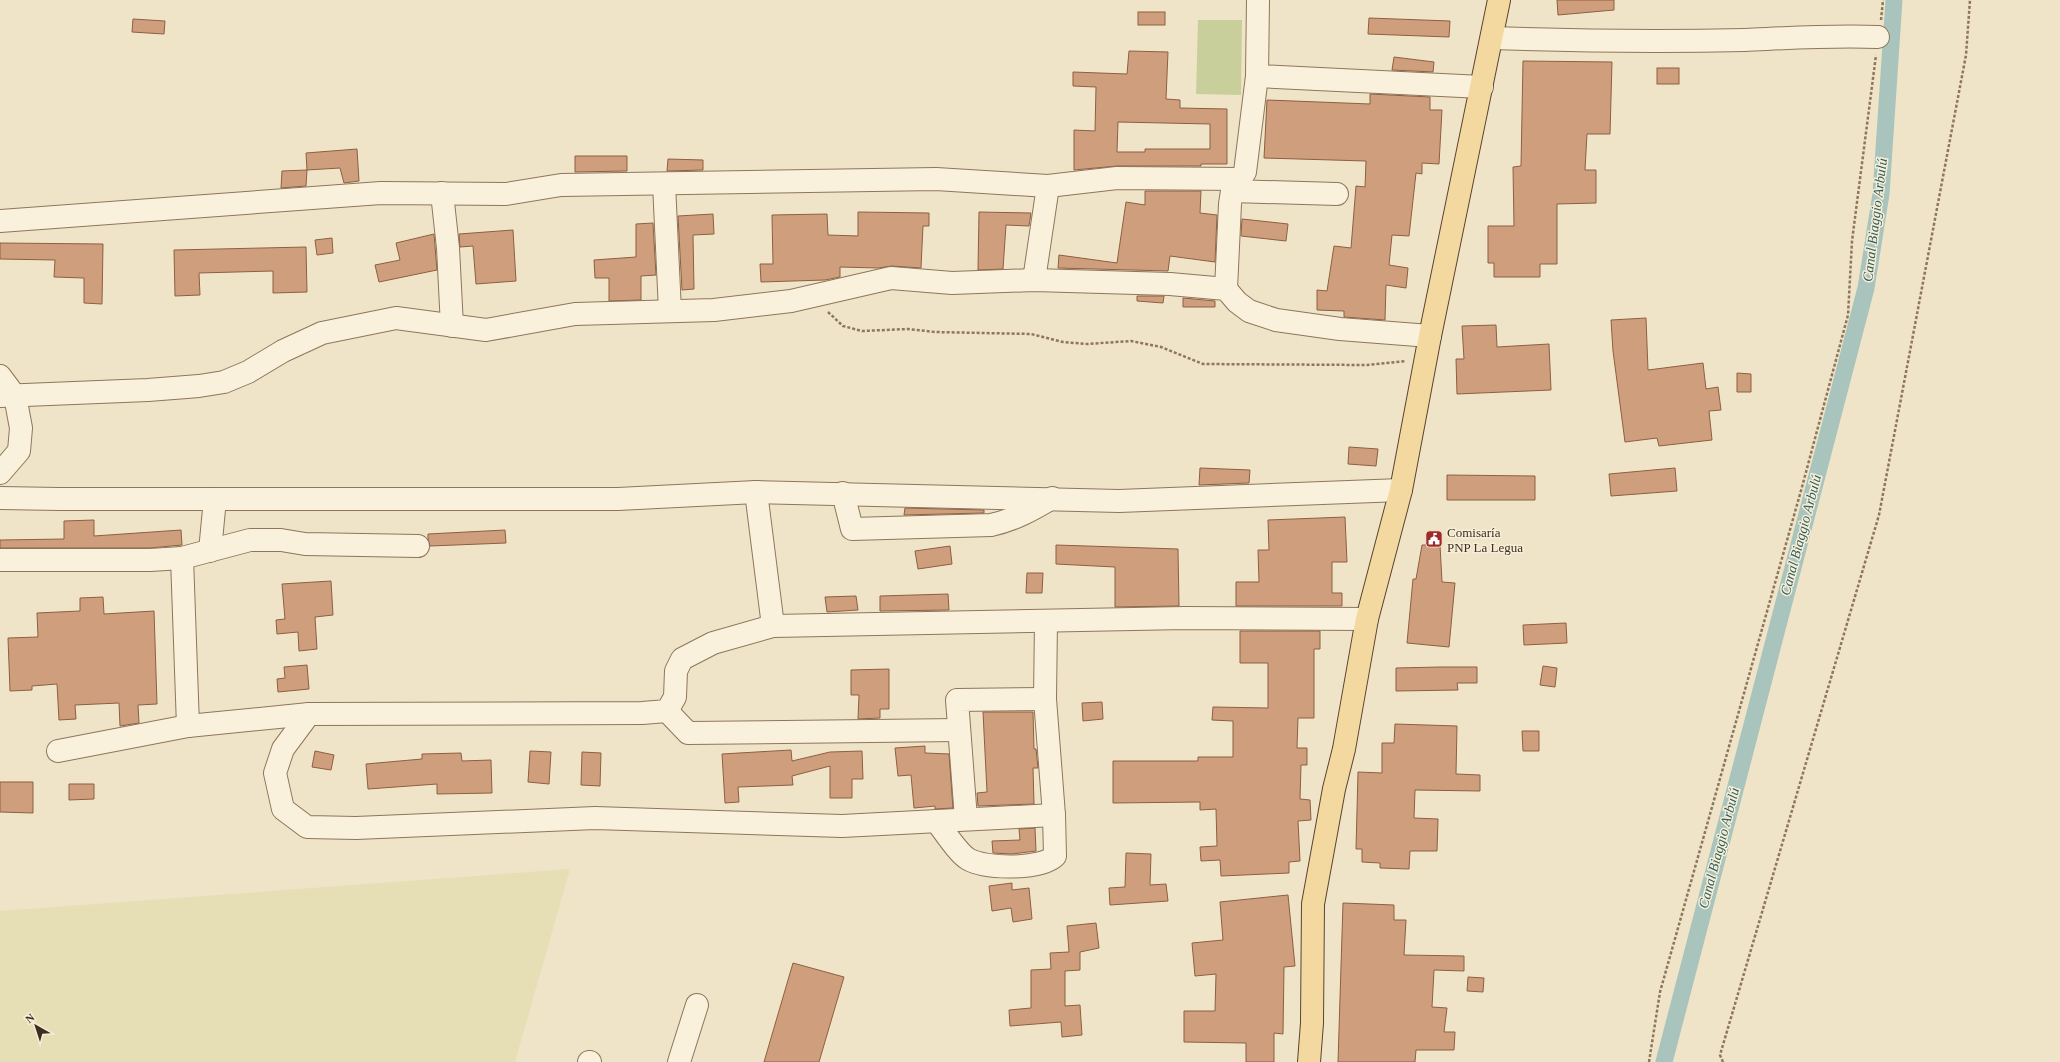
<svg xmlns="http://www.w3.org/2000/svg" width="2060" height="1062" viewBox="0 0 2060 1062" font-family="Georgia,serif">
	<rect width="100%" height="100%" fill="#f0e4c8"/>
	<path fill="#e6deb5" d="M570,869l-55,193h-515v-151z"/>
	<path fill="#c9cf9b" d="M1198,20h44l-1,75 -45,-1z"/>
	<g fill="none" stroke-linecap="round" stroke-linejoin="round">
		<path stroke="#a9c4bc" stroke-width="17" d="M1664,1062l202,-774 15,-94 13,-194"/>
	</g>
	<g fill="#cf9f7d" stroke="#8d5f41" fill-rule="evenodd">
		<path d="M1557,0h57v10l-56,5z"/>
		<rect x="1138" y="12" width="27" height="13"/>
		<path d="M1369,18l81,3 -1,16 -81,-3z"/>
		<path d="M133,19l32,2 -1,13 -32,-2z"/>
		<path d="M1129,51l39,1 -2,47 14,1v8l47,1v55h-26v2h-84l-43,4v-40l21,1 1,-44 -23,-1v-14l54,2zM1118,122l92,2v25h-65v3h-28z"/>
		<path d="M1394,57l40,5 -1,10 -41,-2z"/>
		<path d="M1523,61l89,1 -2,72h-23l-2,36h11v33l-39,1v60h-17v13h-46v-14h-6v-37h26l-1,-59 8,-1z"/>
		<rect x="1657" y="68" width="22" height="16"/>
		<path d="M1370,94l60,3v13h12l-3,54 -17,-1v11l-6,-1 -7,63 -17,-1 -3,30 19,3 -2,20 -20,-3 -1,35 -41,-3v-6l-27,-1v-20l10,1 7,-45 17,2 5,-62 9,1 1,-26 -102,-3 3,-58 103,4z"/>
		<path d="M357,149l2,32 -15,2 -4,-15 -33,2 -1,-17z"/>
		<path d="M575,156h52v15l-52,1z"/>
		<path d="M668,159l35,1v10l-36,1z"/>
		<path d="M307,170l-1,16 -25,2 1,-17z"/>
		<path d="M1145,191h56l-1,22 17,2 -2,47 -45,-6 -2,15 -110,-3 1,-13 58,8 9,-61 19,3z"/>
		<path d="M858,212l71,1v13h-6l-2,42 -29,-2 -14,2 -38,-1v10l-15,3 -64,2 -1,-18h13l-1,-49 55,-1 1,21 30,1z"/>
		<path d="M979,212l52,1 -2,13 -23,-1 -3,44 -25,1z"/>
		<path d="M713,214l1,20 -21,1 1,54 -12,1 -4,-74z"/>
		<path d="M1242,219l46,5 -2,17 -45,-5z"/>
		<path d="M653,223l3,52 -15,1v24l-32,1v-23h-14l-1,-18 42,-3v-33z"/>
		<path d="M513,230l3,51 -40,3 -3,-38 -13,1 -1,-13z"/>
		<path d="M434,234l3,36 -58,12 -4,-17 25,-5 -4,-17z"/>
		<path d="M332,238l1,15 -16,2 -2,-15z"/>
		<path d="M0,243l103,1 -1,60 -18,-1v-25l-30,-1 1,-17 -55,-1z"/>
		<path d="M306,247l1,45 -34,1v-22l-74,2 1,22 -25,1 -1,-46z"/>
		<path d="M1137,296h27l-1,7 -26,-2z"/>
		<path d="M1183,298l32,3v6h-32z"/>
		<path d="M1646,318l2,52 55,-7 3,26 12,-2 3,23 -12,1 3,29 -53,6 -2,-8 -32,4 -12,-91 -2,-31z"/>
		<path d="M1496,325l1,22 52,-3 2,46 -94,4 -1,-35h8l-2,-33z"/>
		<path d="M1737,373l14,1v18h-14z"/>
		<path d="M1349,447l29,2 -2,17 -28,-2z"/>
		<path d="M1200,468l50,2 -1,13 -50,2z"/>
		<path d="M1675,468l2,23 -66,5 -2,-22z"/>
		<path d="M1447,475l88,1v24h-88z"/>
		<path d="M905,508l79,2v3l-80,2z"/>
		<path d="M1345,517l2,45h-15v31h10v13h-106v-24h23l-1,-32h11l-1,-30z"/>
		<path d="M94,520v16l87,-6 1,15 -32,3h-150v-8l64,-1v-18z"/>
		<path d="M505,530l1,13 -76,3 -2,-7v-5z"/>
		<path d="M1056,545l122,4 1,57 -64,1v-40l-59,-3z"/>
		<path d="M1422,545h18l2,37 13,1 -6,64 -42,-4 6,-64h3z"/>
		<path d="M950,546l2,18 -34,5 -3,-18z"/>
		<path d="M1027,573h16l-1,20h-16z"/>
		<path d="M331,581l2,34 -18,2 2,32 -18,2 -1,-19 -21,2 -1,-14 9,-1 -3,-35z"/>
		<path d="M948,594l1,16 -69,1v-15z"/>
		<path d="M856,596l2,14 -31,2 -2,-15z"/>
		<path d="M103,597l1,17 50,-3 3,93 -19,1 1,18 -19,3 -1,-23 -44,2 1,14 -17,1 -2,-36 -25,2v4l-22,1 -2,-53 30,-1 -1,-24 43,-2v-13z"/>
		<path d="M1566,623l1,20 -43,2 -1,-20z"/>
		<path d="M1240,631h80v18h-6v69h-16l-1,30h10v17h-6l-1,34 10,1 1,20 -13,1 2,40 -11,1v11l-68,3 -1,-16 -19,1 -1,-14 17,-1 -1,-37 -16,1v-8l-87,1v-42h85v-4h35v-36l-21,-1 1,-13 55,1v-45h-28z"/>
		<path d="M307,665l2,24 -31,3 -1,-13 8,-1 -1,-11z"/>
		<path d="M1543,666l14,2 -2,19 -15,-2z"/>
		<path d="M1440,667h37v16h-20l1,7 -62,1v-23z"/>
		<path d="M889,669v40h-9v9l-22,1 1,-24h-8v-25z"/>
		<path d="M1102,702l1,17 -20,2 -1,-18z"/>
		<path d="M983,712h50l1,37h2l2,19h-5l1,36 -56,2 -1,-13 10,-1z"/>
		<path d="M1395,724l62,2 -1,48 24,1v16l-65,-1 -1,28 24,1 -1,32h-27l-1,18 -29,-1v-5l-18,-1v-13h-6l2,-77 24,1v-30h12z"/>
		<path d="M1522,731h17v20h-16z"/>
		<path d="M925,746v7l24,1 4,54 -18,1v-3l-21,2 -3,-33 -13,1 -3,-28z"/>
		<path d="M791,750l1,11 38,-9 32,-1 1,28h-11v19h-22v-32l-38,10 1,9 -55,2 1,15 -14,1 -3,-49z"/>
		<path d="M315,751l19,4 -3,15 -19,-3z"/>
		<path d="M530,751l21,1 -2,32 -21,-2z"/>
		<path d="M582,752l19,1 -1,33 -19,-1z"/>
		<path d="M461,753l1,8 29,-1 1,33 -55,1v-10l-69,5 -2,-25 56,-5v-5z"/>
		<path d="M0,782h33v31l-33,-1z"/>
		<path d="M69,784h25v15l-25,1z"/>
		<path d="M1035,828l1,23 -24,3 -19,-1 -1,-12 28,-1 -1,-11z"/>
		<path d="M1126,853l25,1 -1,31 16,-1 2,17 -58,4 -1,-17 16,-1z"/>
		<path d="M1012,883v7l17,-2 3,31 -19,3 -2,-14 -19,3 -3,-25z"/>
		<path d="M1288,895l7,71 -11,1 -1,67 -9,-1v29h-28v-19l-62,-1v-31h31l1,-37 -21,2 -3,-33 31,-3 -3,-38z"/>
		<path d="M1343,903l51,2v15h12l-2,35 60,1v15l-30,-1 -2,37 15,1 -3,24h11l-1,18h-38l-1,12h-77z"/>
		<path d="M1096,923l3,25 -19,4v18l-15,1v35l15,-1 2,30 -20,2 -1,-15 -51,4 -1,-16 22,-2v-38l20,-1 -1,-16 19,-1 -2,-26z"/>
		<path d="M793,963l51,14 -25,85h-55z"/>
		<path d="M1468,977l16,1 -1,14 -16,-1z"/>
	</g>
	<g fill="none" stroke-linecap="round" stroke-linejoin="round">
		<defs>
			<g id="minor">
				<path d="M1492,38c84,3 168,4 253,2 44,-2 88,-5 133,-3"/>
				<path d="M1257,76l225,11"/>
				<path d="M664,184l6,127"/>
				<path d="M1232,191l105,3"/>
				<path d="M442,193l6,55 4,78"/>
				<path d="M0,221l381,-28 125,1 55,-9 375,-6 112,7 69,-8 123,1"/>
				<path d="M1034,280l14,-94"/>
				<path d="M1226,289l4,-85 2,-13 13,-19 12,-96 1,-76"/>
				<path d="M0,376l15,20 6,32 -2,23 -19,22"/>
				<path d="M0,396l148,-6 51,-4 25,-4 24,-10 35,-21 39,-18 74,-15 90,12 89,-16 139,-4 77,-9 100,-23 61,5 82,-3 136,4 56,5 11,13 12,9 27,9 64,9 90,7"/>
				<path d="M756,492l17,134"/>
				<path d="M843,493l9,36 139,-4c23,-5 41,-15 61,-27"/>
				<path d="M0,498l59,1h559l138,-7 363,9 282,-11"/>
				<path d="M210,551l5,-52"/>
				<path d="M182,558l6,168"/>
				<path d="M0,560h150l32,-2 68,-18h31l24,4 113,2"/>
				<path d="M667,711l21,22 271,-3"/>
				<path d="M309,714l-26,35 -8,24 8,36 24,18 49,1 239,-10 247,8 212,-11"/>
				<path d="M58,751l130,-25 121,-12 333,-1 25,-2 8,-14 1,-26 6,-12 31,-16 60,-17 412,-8 182,1"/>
				<path d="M966,819l-9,-119 88,-1"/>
				<path d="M936,821c8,10 22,32 32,38 17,10 72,11 87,-3l-1,-41 -9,-116 1,-78"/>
				<path d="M589,1062h1"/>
				<path d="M679,1062l18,-57"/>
			</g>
			<path id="major" d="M1309,1062l3,-39 1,-119 21,-115 10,-40 23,-130 34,-129 29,-154 69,-336"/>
		</defs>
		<use href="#minor" stroke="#8d765c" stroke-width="24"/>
		<use href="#major" stroke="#5b4430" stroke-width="24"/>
		<g stroke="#8d765c" stroke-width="2.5" stroke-dasharray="3 2" stroke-linecap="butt">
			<path d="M1881,20l2,-20"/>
			<path d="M828,312l15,14 19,5 46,-2 27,3 96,2 32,8 24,2 44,-3 30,6 42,17 164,1 39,-4"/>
			<path d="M1649,1062l11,-70 142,-505 46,-172 4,-74 24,-186"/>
			<path d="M1723,1062l-3,-7 159,-540 87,-460 4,-55"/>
		</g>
		<use href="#minor" stroke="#faf1dc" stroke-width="22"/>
		<use href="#major" stroke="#f3d9a0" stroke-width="22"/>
	</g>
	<defs>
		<symbol id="civic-square" viewBox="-11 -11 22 22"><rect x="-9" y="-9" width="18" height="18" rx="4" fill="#9e2a2b" stroke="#f7eed8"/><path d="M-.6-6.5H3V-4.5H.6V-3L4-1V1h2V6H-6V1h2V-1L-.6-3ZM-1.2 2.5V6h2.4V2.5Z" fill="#fff"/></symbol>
	</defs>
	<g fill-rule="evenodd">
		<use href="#civic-square" x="1424" y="529" width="20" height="20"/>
	</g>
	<g text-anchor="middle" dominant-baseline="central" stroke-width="3" stroke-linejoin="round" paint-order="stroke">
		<g font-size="13" fill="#3d2e20" stroke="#f7eed8" text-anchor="start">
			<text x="1447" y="532">Comisaría<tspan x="1447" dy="15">PNP La Legua</tspan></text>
		</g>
		<g font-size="14" font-style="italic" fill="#2f5d5a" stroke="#f7eed8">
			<text transform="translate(1875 220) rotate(-83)">Canal Biaggio Arbulú</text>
			<text transform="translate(1801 535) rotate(-75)">Canal Biaggio Arbulú</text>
			<text transform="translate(1719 848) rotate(-75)">Canal Biaggio Arbulú</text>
		</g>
	</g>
	<g transform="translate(36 1026) rotate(321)" stroke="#f7eed8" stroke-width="3" paint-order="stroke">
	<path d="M0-3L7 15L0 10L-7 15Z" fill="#3d2e20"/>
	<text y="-6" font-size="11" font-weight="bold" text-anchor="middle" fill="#3d2e20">N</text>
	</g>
</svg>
